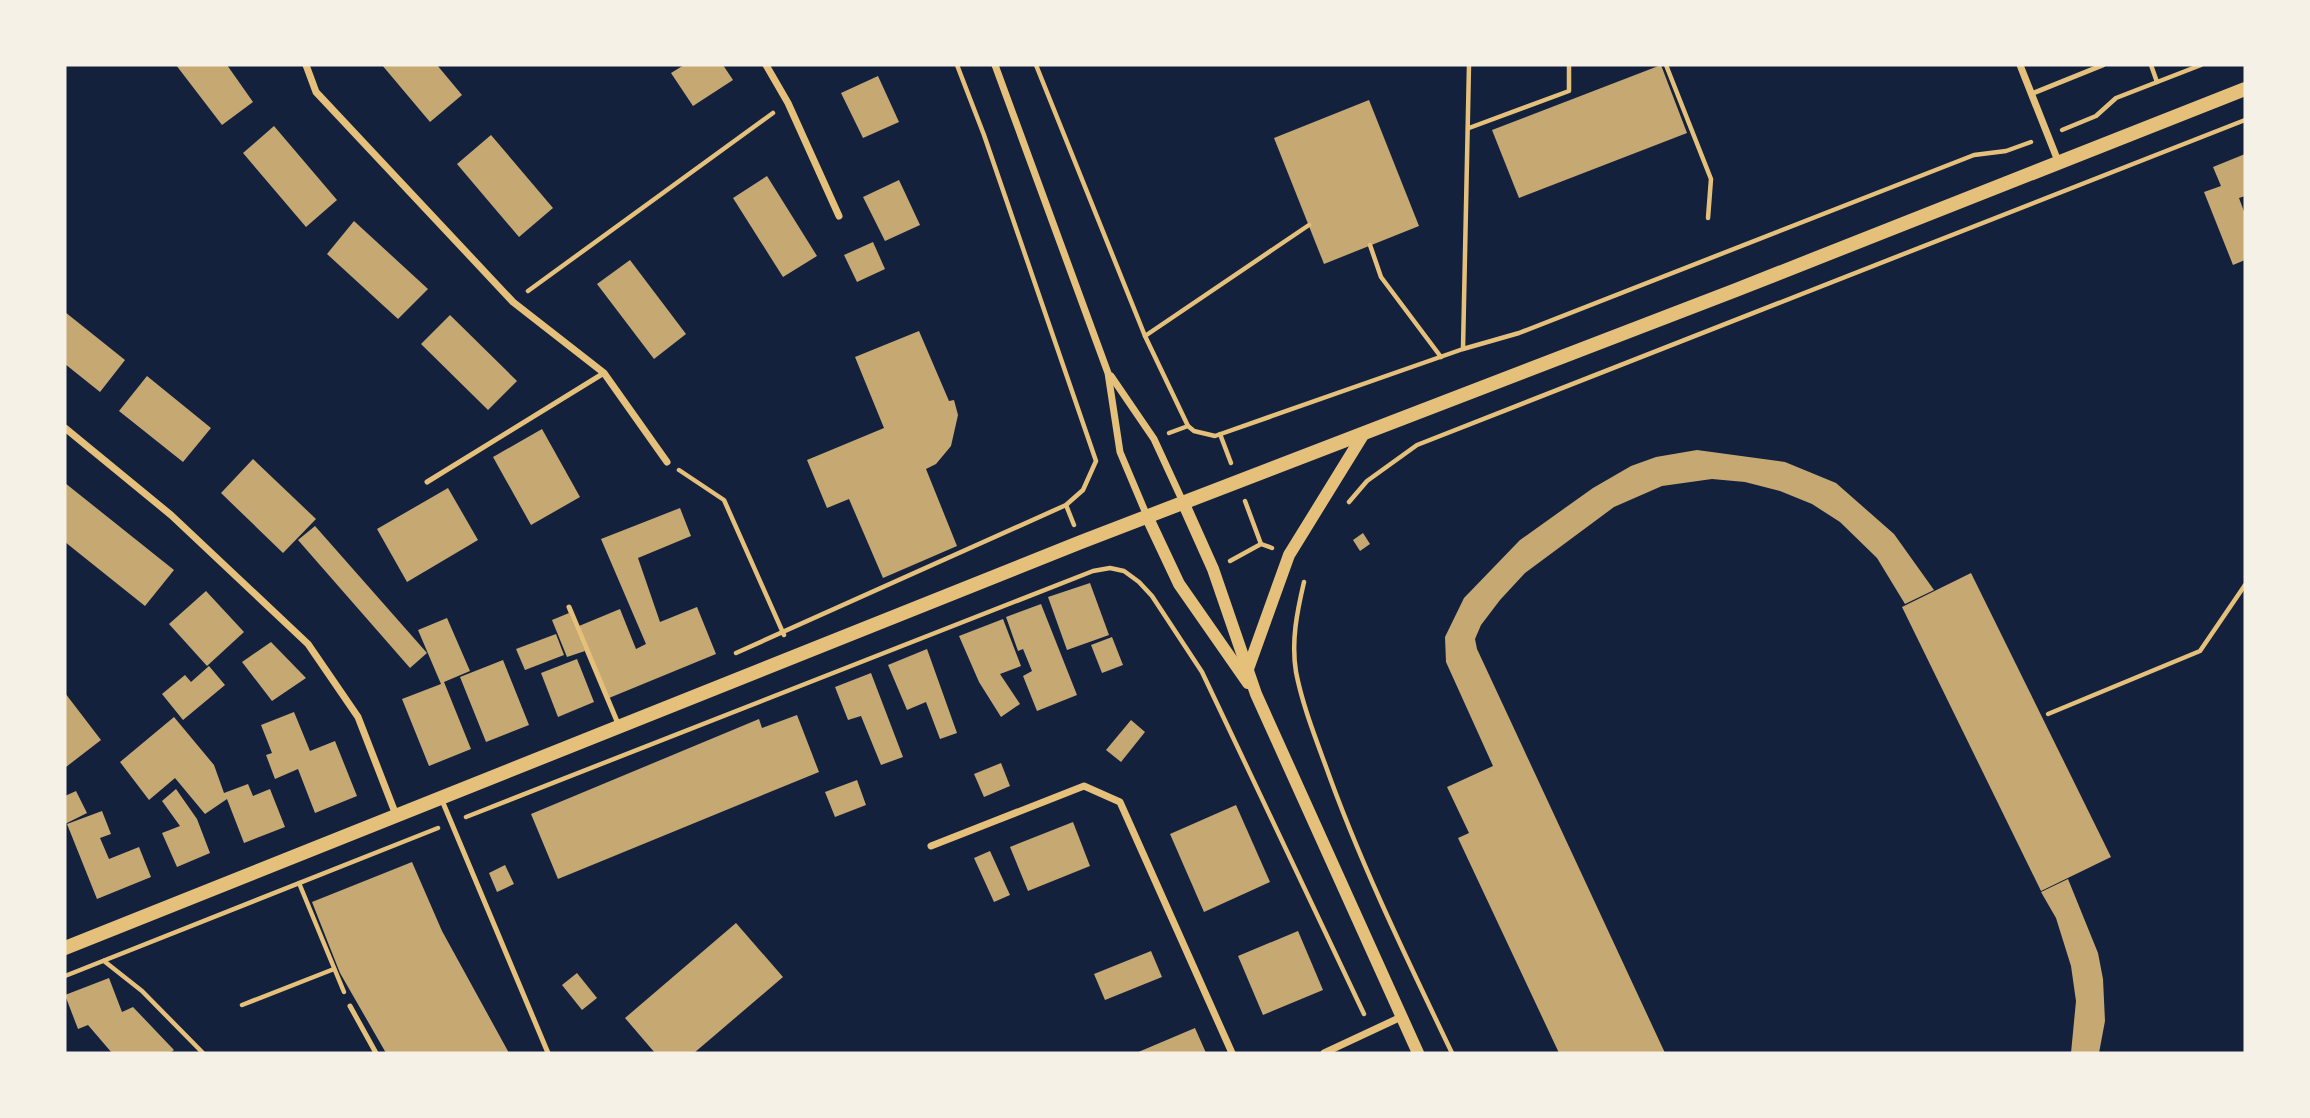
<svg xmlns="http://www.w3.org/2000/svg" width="2310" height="1118" viewBox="0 0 2310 1118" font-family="Ubuntu,sans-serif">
	<rect width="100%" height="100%" fill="#14213d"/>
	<g fill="#c6a872">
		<path d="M176,65h51l26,37 -31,23z"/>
		<path d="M382,65h55l25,30 -32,27z"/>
		<path d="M684,65h39l10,15 -40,26 -22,-33z"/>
		<path d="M1661,65l26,68 -168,65 -27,-68z"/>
		<path d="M878,76l21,46 -36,16 -22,-45z"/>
		<path d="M1369,100l50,126 -95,38 -50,-126z"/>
		<path d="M274,126l63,74 -31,27 -63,-74z"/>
		<path d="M491,135l62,73 -34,29 -62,-73z"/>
		<path d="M2245,154v42l-6,2 6,16v46l-12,5 -29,-73 17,-6 -8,-19z"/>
		<path d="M767,176l50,80 -34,21 -50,-79z"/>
		<path d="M899,180l21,45 -35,16 -22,-44z"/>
		<path d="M354,221l74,68 -30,30 -71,-65z"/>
		<path d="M873,242l12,27 -28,13 -13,-27z"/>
		<path d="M630,260l56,74 -32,25 -57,-75z"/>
		<path d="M65,312l60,48 -25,32 -35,-28z"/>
		<path d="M450,315l67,66 -29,29 -67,-66z"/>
		<path d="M919,331l30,70 5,-1 4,15 -7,31 -15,18 -10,5 31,77 -74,32 -34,-79 -22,9 -20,-48 77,-32 -29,-71z"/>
		<path d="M147,376l64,52 -28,34 -64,-51z"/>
		<path d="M542,429l38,68 -49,28 -38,-68z"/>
		<path d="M1697,450l88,12 51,21 58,51 40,56 -29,14 -28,-46 -37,-36 -28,-18 -32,-13 -35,-9 -33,-3 -50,7 -48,21 -89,66 -25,27 -19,25 -6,14 2,10 188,404h-106l-101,-215 11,-5 -22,-46 46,-21 -47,-104 -1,-25 19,-39 56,-58 73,-52 38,-22 25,-9z"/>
		<path d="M253,459l63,60 -33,34 -62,-60z"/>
		<path d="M65,483l109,87 -29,36 -80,-64z"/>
		<path d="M448,488l30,52 -71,42 -30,-53z"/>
		<path d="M680,508l11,28 -53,22 22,64 37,-15 19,47 -107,44 -30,-72 41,-17 16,40 10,-5 -45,-105z"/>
		<path d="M315,526l112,127 -17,15 -112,-128z"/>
		<path d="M1363,533l7,11 -10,7 -7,-11z"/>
		<path d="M1971,573l140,284 -70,34 -139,-284z"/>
		<path d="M1090,583l19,52 -42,15 -19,-53z"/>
		<path d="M206,591l38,41 -37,34 -38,-42z"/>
		<path d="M1041,604l36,91 -40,16 -14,-35 9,-5 -9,-22 -5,2 -12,-34z"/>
		<path d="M569,613l16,38 -18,6 -15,-37z"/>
		<path d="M447,618l23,53 -26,11 27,67 -42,17 -27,-67 39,-15 -23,-54z"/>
		<path d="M1003,619l18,47 -21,8 20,30 -19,13 -22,-35 -20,-46z"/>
		<path d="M556,634l8,21 -39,15 -9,-21z"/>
		<path d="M1112,637l11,28 -21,8 -11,-28z"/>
		<path d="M271,642l35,36 -34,23 -30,-39z"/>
		<path d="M927,649l30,84 -17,6 -14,-37 -19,8 -19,-45z"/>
		<path d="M577,659l17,43 -36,15 -17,-44z"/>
		<path d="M503,660l26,65 -43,17 -26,-65z"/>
		<path d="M209,666l16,19 -42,35 -21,-26 23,-19 6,7z"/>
		<path d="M871,673l32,84 -22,8 -20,-49 -13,4 -13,-33z"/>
		<path d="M65,693l36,47 -35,27 -1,-2z"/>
		<path d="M294,712l16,39 25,-10 22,55 -42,17 -17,-44 -23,10 -9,-24 6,-2 -11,-28z"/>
		<path d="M797,715l22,57 -261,107 -27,-65 228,-95 3,9z"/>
		<path d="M174,717l40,48 10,28 24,-9 5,12 17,-7 15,38 -41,16 -17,-44 -22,15 -30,-36 -26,22 -29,-38z"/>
		<path d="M1131,720l14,12 -24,30 -15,-12z"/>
		<path d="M1001,763l9,23 -26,11 -10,-23z"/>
		<path d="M857,780l9,25 -31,12 -10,-25z"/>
		<path d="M176,789l21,30 13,34 -33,14 -15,-34 18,-7 -18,-25z"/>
		<path d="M76,791l11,22 -22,11v-28z"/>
		<path d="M1236,805l34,77 -66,30 -34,-78z"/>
		<path d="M102,811l9,23 -11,4 9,21 30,-12 12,30 -54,22 -30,-75z"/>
		<path d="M1073,822l17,44 -62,25 -18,-44z"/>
		<path d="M990,851l20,44 -16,7 -20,-44z"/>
		<path d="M412,862l30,69 67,122h-123l-46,-80 -28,-71z"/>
		<path d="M505,865l9,19 -17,8 -8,-19z"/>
		<path d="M2068,879l30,74 5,26 2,42 -6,32h-28l5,-52 -5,-35 -15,-48 -15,-26z"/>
		<path d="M736,923l47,54 -89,76h-39l-30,-35z"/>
		<path d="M1298,931l25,59 -60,25 -25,-59z"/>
		<path d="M1151,951l11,26 -57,23 -11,-26z"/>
		<path d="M577,973l20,25 -15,12 -20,-25z"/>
		<path d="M109,978l13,34 11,-5 41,43 -4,3h-58l-24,-28 -10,4 -13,-34z"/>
		<path d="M1195,1028l11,25h-70z"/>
	</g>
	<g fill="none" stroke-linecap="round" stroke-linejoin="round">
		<g stroke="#e5c07b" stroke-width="4.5">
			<path d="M1036,65l109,271 43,90 6,5 21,5 248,-87 56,-16 455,-178 32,-4 25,-9"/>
			<path d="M1666,65l45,114 -3,39"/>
			<path d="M2151,65l6,17"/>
			<path d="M1469,128l100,-37v-26"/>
			<path d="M2062,130l34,-14 20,-18 85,-33"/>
			<path d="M1370,245l11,32 60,80"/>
			<path d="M528,291l245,-178"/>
			<path d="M1145,336l164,-111"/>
			<path d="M1463,349l6,-284"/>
			<path d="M1169,433l19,-7"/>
			<path d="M1220,434l11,29"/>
			<path d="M679,470l45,30 60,135"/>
			<path d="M1245,501l16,43 11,4"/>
			<path d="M1349,502l18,-21 50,-36 828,-325"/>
			<path d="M1066,505l8,20"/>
			<path d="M1230,561l31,-17"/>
			<path d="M1304,582c-7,30 -13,59 -8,90 6,31 18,62 29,92 35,99 82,195 127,289"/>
			<path d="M736,653l330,-148 17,-15 13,-29 -112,-326 -27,-70"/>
			<path d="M2048,714l152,-63 45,-66"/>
			<path d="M466,817l627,-246 17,-3 14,3 15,11 13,14 50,76 162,342"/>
			<path d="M299,883l45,109"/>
			<path d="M104,961l38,30 61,62"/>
			<path d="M65,976l373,-148"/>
			<path d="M242,1005l92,-36"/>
		</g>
		<g stroke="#e5c07b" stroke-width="5">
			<path d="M2031,94l72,-29"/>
			<path d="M427,482l177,-109"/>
			<path d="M569,607l50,119"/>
			<path d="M441,798l107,255"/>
			<path d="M350,1006l26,47"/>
		</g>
		<g stroke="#e5c07b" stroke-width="7">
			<path d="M306,65l10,27 197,210 91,71 63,89"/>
			<path d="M766,65l22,38 51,113"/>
			<path d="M995,65l113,308 12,79 27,64"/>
			<path d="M2020,65l38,96"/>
			<path d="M1111,376l43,63 29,63"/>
			<path d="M65,428l106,87 137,129 50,73 38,98"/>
			<path d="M931,846l153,-60 36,16 112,251"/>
			<path d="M1324,1053l77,-36"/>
		</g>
		<g stroke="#e5c07b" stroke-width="12">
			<path d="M1183,502l30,67 43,125 162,359"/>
			<path d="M1147,516l32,68 69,99"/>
			<path d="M1248,669l41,-114 74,-120"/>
		</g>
		<path stroke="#e5c07b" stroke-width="14" d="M65,948l1016,-406 655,-252 509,-201"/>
	</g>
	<rect width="2310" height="1118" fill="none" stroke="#f6f1e7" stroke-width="133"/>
</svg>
